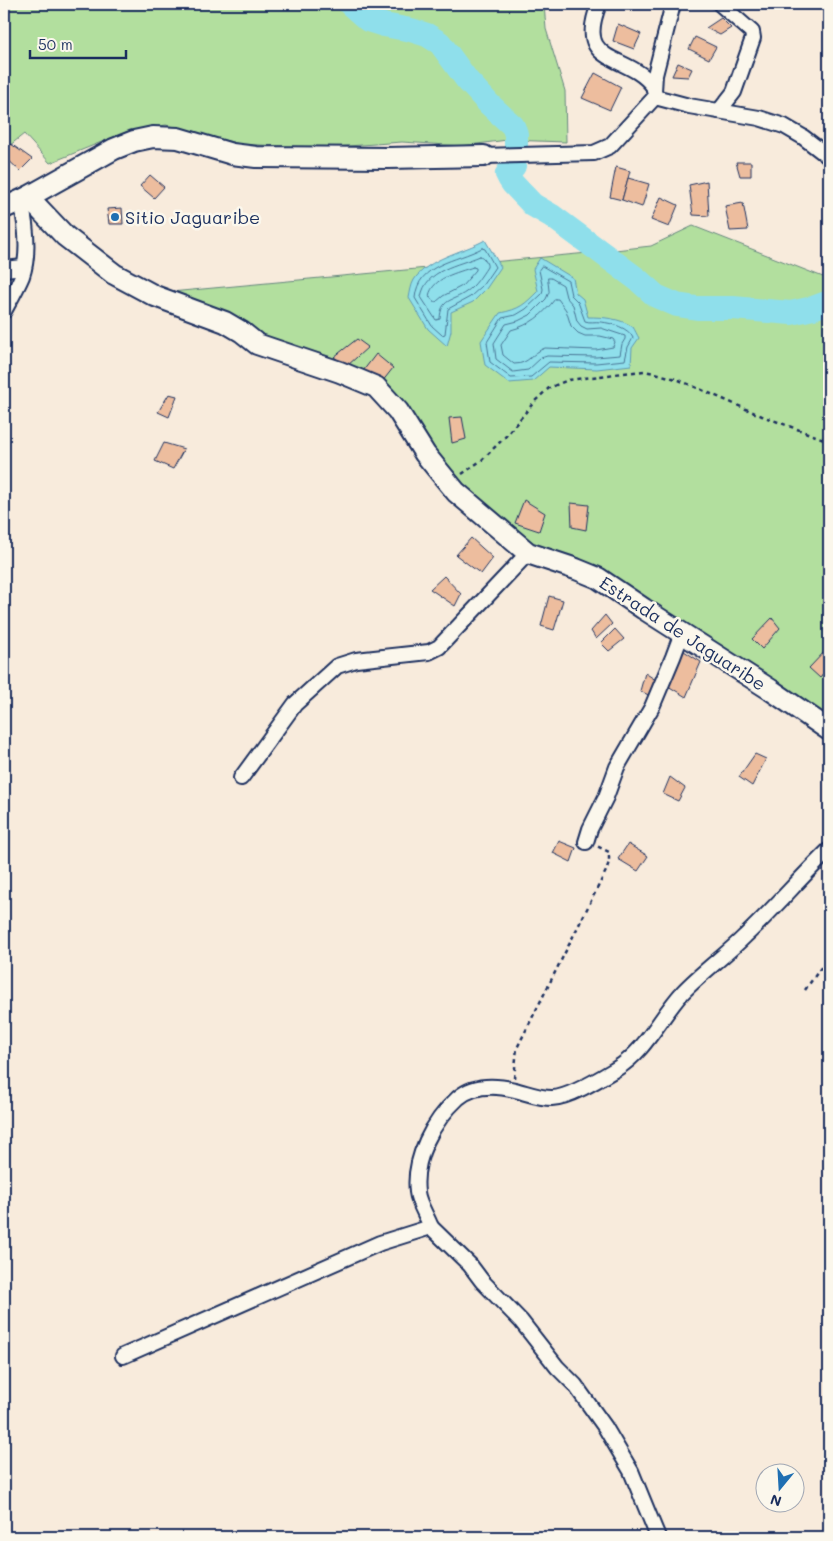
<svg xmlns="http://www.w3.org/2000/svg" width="833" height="1541" viewBox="0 0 833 1541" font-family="Mali,sans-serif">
	<rect width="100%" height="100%" fill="#f8ebdc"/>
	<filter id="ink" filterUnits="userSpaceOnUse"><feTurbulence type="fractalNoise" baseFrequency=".02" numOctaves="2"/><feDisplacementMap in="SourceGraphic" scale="10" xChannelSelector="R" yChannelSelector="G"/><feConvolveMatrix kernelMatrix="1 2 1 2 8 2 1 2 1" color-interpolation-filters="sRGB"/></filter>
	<g filter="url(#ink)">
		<g fill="#b2df9e" stroke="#66877e">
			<path d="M4,4h540l2,25 19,62 1,51 -59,-2 -45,6 -60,-4 -81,6 -81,-4 -74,-19 -40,7 -76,31 -26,-29 -20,16z"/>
			<path d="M693,226l130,51 6,-11v453l-295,-169 -52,-40 -31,-37 -45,-64 -246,-116 428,-40 63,-7z"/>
		</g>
		<g fill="#8fdfeb" stroke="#6199b3">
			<path d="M485,240l16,27 -15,22 -13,13 -22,10v19l-4,15 -19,-17 -19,-31c1,-5 2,-13 5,-18 14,-22 50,-28 71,-40z"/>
			<path d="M540,258l33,20 3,15 7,6 5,18c14,0 32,1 45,10 2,3 4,8 6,11l-7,10 -1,17 -34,4 -48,-2 -16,14 -24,2 -24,-18 -4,-24 19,-28c20,-4 24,-8 38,-22l-5,-22z"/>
		</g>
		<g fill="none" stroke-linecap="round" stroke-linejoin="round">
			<g stroke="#497596" stroke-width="1">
				<path d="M482,248l3,1 10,18 -13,19 -12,11 -22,12 -3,25 -3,1 -10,-9 -17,-28c3,-35 41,-36 67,-50z"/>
				<path d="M480,256c4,1 8,8 7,11 -6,9 -12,19 -21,25 -14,10 -25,6 -26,27l-4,1 -15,-23c5,-28 36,-31 59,-41z"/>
				<path d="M542,266l26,15 3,14 7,7 7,19c5,2 10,0 16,1 11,1 28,6 32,16l-5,9 -3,13 -29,3 -47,-1 -18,15 -20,1 -21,-16 -3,-20 15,-24 14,-3 10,-6 16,-15 1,-5 -4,-19z"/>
				<path d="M473,267l3,1v2l-14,16 -19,10 -7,6 -3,-1 -4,-5c4,-19 28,-23 44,-29z"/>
				<path d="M548,278h3l12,7 3,12 7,8 4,16 4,5 6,3 14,-1 24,8v3l-3,5 -2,11 -24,2 -49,-1 -6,2 -13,12 -15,2 -17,-13 -2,-16 12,-19 12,-3 12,-6 16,-16 3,-7z"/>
				<path d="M555,299h3l8,11 5,16 7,7 7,3h15l13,3 2,3 -2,5 -17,3 -51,-2c-14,5 -15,16 -31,16l-11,-9 -2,-10 10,-15c19,-5 32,-15 44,-31z"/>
			</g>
			<path stroke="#8fdfeb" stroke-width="24" d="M350,4l18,16 16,5 27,5 16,5 13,8 27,37 22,24 24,22 3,8v14l-2,18 -7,8 2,4 4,6 20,21 19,11 85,63 19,17 21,9 20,3h36l58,5 22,-5 16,-6"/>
		</g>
		<g fill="#edbd9e" stroke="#1b2f5e">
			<path d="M721,18l10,10 -11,7 -14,-7z"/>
			<path d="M618,24l23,10 -7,15 -21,-8z"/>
			<path d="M695,37l21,10 -7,12 -20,-10z"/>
			<path d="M678,63l14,6 -4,8 -16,-1z"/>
			<path d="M595,73l26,14 -11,23 -28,-12z"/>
			<path d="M11,144l21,15 -12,12 -16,-15v-6z"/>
			<path d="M736,162h15v14h-11z"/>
			<path d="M616,167l14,4 -8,29 -12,-3z"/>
			<path d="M150,175l14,12 -10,11 -14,-12z"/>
			<path d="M628,178l21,6 -7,23 -20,-7z"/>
			<path d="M707,181l2,35 -16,-1 -4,-30z"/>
			<path d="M661,197l17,8 -9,22 -18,-7z"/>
			<path d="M743,203l5,27 -18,1 -5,-25z"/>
			<path d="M122,208l1,16h-14l-2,-15z"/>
			<path d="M357,339l11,8 -21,19 -13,-9z"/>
			<path d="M376,354l17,14 -11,14 -19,-11z"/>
			<path d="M169,394l8,2 -8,21 -11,-5z"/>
			<path d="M462,417l4,22 -14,4 -3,-25z"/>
			<path d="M164,443l20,6 -11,20 -18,-8z"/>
			<path d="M524,500l21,13 -6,18 -24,-8z"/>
			<path d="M571,503l18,2 -3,25 -14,-3z"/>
			<path d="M471,538l22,20 -12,16 -25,-19z"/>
			<path d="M444,576l17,18 -6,12 -25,-17z"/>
			<path d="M549,596l14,4 -9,30 -13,-4z"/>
			<path d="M605,615l7,9 -16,15 -5,-8z"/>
			<path d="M772,618l8,10 -18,21 -10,-10z"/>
			<path d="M615,629l9,10 -15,12 -8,-8z"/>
			<path d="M826,650l3,3v14l-9,11 -11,-10z"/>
			<path d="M684,651l17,11 -15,35 -18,-11z"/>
			<path d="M645,673l14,9 -4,16 -15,-7z"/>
			<path d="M755,754l11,5 -14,27 -13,-9z"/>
			<path d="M670,777l15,11 -7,13 -15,-7z"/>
			<path d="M559,841l17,7 -5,14 -18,-9z"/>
			<path d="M628,844l20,12 -10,15 -20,-12z"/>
		</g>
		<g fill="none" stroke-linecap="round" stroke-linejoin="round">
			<defs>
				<g id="street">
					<path d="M599,4c-25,63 28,48 54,82"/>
					<path d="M654,91l1,-16 18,-71"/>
					<path d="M719,111l15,-19 19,-54 -1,-6 -32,-28"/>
					<path d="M484,156l110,-3 16,-7 45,-49 34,9 70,12 25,8 19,11 26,20"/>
					<path d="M4,269l20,-2"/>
					<path d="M4,311c6,-11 13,-23 18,-35 8,-23 4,-52 -1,-75"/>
					<path d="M241,778l54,-74 42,-38 19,-6 73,-8 10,-5 89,-94"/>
					<path d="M586,842l4,-13 16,-32 11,-30 35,-60 21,-50 9,-24"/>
					<path d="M431,1227l39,38 12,16 39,40 36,46 18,18 30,42 26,44 27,66"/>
					<path d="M123,1356l257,-113 51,-16c-4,-11 -13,-24 -14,-35 -4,-34 16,-71 41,-94 16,-14 37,-13 57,-8 12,3 24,8 37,8 17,0 49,-20 64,-29 30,-18 44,-52 67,-77 19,-20 42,-36 62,-56 29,-27 55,-58 84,-86"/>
				</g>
				<g id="secondary">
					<path d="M28,197l37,39 49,38 41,22 70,26 17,10 15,12 83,28 36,15 22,24 27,43 31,38 72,61 48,16 22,9 46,31 127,81 58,40"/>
					<path d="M4,208l24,-11 86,-48 20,-8 19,-4 25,1 54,16 24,3 132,1 96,-2"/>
				</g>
			</defs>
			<use href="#street" stroke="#1b2f5e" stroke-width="18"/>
			<use href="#secondary" stroke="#1b2f5e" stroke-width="24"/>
			<g stroke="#1b2f5e" stroke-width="2.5" stroke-dasharray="4 4" stroke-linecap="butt">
				<path d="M462,474l20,-14 23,-23 30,-36 14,-13 19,-8 55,-7 21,-2 15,3 20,6 83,36 67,25"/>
				<path d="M805,990l24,-34"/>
				<path d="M514,1078l3,-30 89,-177 3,-9v-10l-12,-6"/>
			</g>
			<use href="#street" stroke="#fbf7ec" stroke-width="14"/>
			<use href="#secondary" stroke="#fbf7ec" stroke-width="20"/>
		</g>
	</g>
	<circle fill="#1f6fb2" stroke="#fbf7ec" stroke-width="2" cx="115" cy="217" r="5"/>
	<g text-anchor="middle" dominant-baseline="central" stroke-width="5" stroke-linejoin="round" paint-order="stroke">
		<g font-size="18" fill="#1b2f5e" stroke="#fbf7ec" text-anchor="start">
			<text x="125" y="217">Sitio Jaguaribe</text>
		</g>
		<g font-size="18" fill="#1b2f5e" stroke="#fbf7ec">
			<text transform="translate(683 633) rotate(33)">Estrada de Jaguaribe</text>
		</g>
	</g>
	<rect width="833" height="1541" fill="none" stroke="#fbf7ec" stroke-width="20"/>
	<rect x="10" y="10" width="813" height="1521" fill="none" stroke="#1b2f5e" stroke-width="2" filter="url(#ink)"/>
	<g transform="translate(780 1488) rotate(198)"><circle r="24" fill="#fbf7ec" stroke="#a1a7b3"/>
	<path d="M0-4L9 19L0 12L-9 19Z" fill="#1f6fb2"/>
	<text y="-8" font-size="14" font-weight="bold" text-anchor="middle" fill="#1b2f5e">N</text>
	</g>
	<path d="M30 50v8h96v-8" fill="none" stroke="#1b2f5e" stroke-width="2.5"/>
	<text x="38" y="50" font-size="15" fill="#1b2f5e" stroke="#fbf7ec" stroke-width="4" paint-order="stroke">50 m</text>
</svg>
